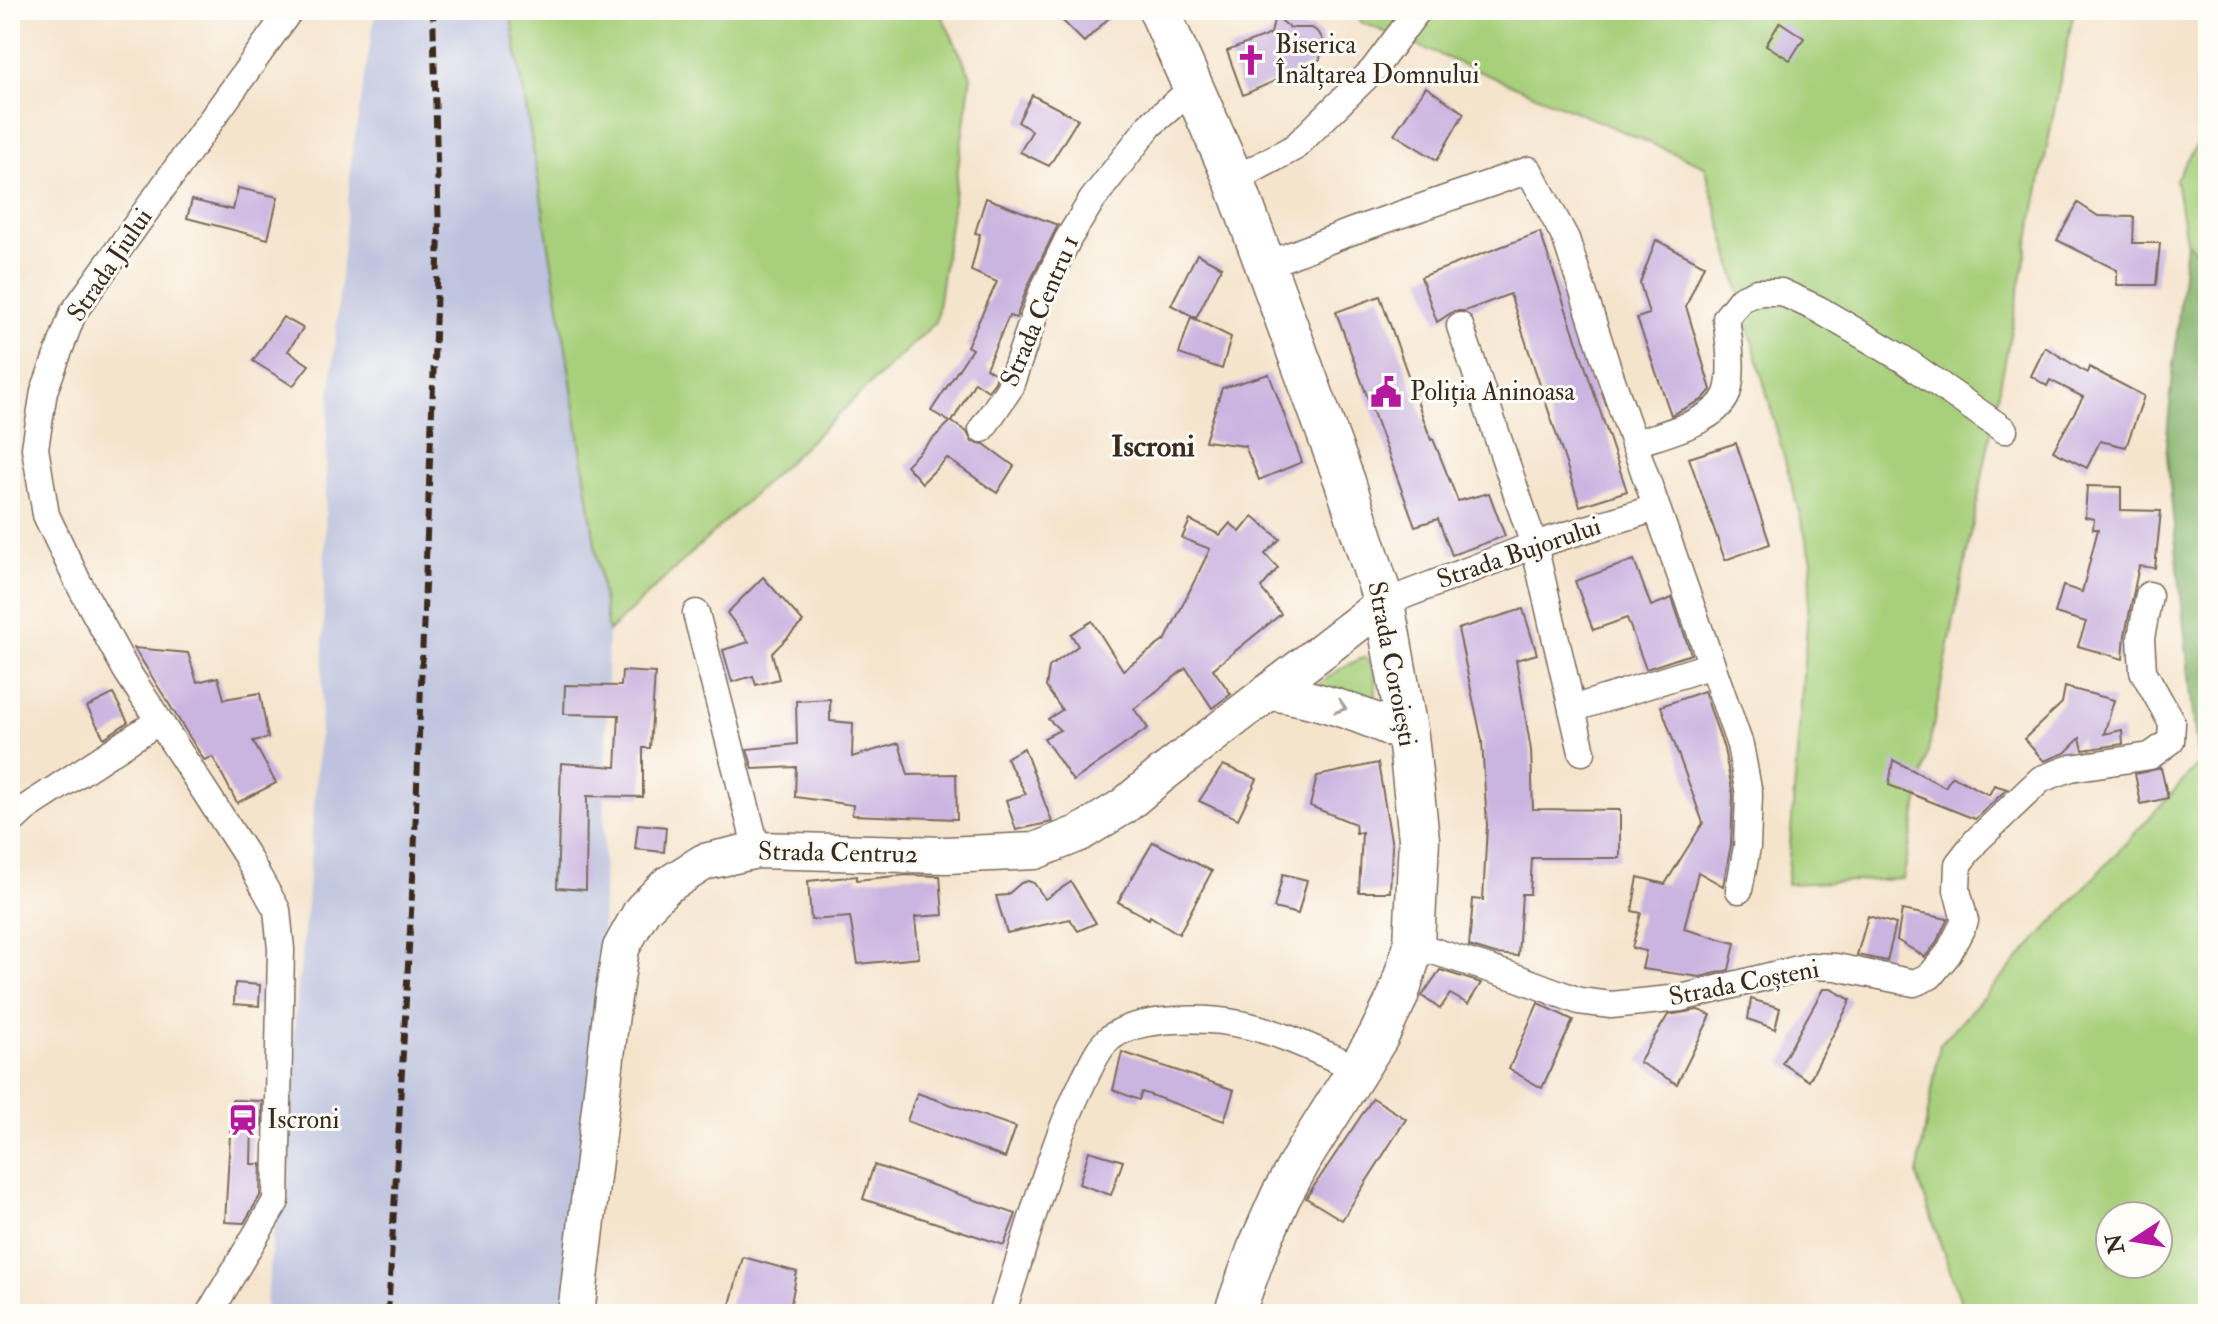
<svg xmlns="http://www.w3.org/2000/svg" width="2218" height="1324" viewBox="0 0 2218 1324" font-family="'IM FELL Double Pica',serif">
	<rect width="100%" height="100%" fill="#fdfcf7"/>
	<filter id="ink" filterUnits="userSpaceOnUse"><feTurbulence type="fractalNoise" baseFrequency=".0125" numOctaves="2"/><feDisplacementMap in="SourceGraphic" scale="16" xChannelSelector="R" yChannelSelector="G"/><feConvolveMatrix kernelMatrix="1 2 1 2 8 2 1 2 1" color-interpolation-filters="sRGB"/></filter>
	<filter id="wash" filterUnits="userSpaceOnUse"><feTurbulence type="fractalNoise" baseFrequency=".006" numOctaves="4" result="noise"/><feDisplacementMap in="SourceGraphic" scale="32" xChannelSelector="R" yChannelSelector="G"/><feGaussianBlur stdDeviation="1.8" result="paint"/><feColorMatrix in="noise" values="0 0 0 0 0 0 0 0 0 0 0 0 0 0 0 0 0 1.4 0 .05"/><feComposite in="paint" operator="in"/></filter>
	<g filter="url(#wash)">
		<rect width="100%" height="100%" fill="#f5e4cc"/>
		<path fill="#bdc3de" d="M376,10h134l56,338 42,284 -6,319 -35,363h-302l42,-412 15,-202 5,-270 25,-276z"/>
		<g fill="#a7d07b" stroke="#717d4c" stroke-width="2" fill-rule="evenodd">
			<path d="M510,10h429l32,66 -35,246 -328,310 -42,-284z"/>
			<path d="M1355,10h719l-171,869 -116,5 25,-324 -107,-394 -344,-144z"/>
			<path d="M2208,126v137l-22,-22 -10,-62z"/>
			<path d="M1365,657c12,13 12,37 10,55l-60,-25 28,-20z"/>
			<path d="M2198,765l10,4v545h-243l-48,-138 23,-132zM2110,1216h48v48h-48z"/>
		</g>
		<path fill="#85b26b" stroke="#606e44" stroke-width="2" d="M2186,241l22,22v506l-10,-4 -32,-319z"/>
		<g id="blocks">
			<g fill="#cab4e0">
				<path d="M1052,10h65l-33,32z"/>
				<path d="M1275,15l15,13h22l7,5 4,7 -3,19 -6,5 -71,31 -16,-44 44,-17z"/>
				<path d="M1780,22l24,16 -14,22 -24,-15z"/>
				<path d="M1426,87l38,26 -27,47 -43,-26z"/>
				<path d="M1032,95l46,24 -29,47 -29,-14 12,-21 -14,-9z"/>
				<path d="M238,188l40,9 -10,42 -81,-21 5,-18 41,10z"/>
				<path d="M986,198l72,27 -30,61 -12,32 -7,-2 -23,52 11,7 -2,7 -7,9 -13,-9 -23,40 15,10 5,10 12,2 30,22 -17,27 -50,-35 -25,25 -16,-18 44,-43 -19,-11 41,-62 -5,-3 30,-64 -26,-11 9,-37 -5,-1z"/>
				<path d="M2078,203l20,13 36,1 -1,26h27l-4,42h-39v-15l-60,-30z"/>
				<path d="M1540,232l87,259 -47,15 -70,-212 -45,17h-11l-17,11 -16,-45z"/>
				<path d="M1656,240l48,25 -18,41 25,84 -9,10 -31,15 -34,-97 12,-4 -9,-31z"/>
				<path d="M1197,254l25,13 -26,51 -25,-13z"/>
				<path d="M1380,296l51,144 2,-1 25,62 31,-8 16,43 -53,19 -14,-36 -23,7 -79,-214z"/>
				<path d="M283,317l20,11 -15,23 21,14 -16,21 -40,-25z"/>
				<path d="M1191,317l40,20 -9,32 -43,-15z"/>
				<path d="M2045,347l42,26 2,-6 55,29 -18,51 -26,-6 -13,27 -34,-17 30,-54 -33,-17 -3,6 -16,-10z"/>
				<path d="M1269,374l33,88 -43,18 -14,-34 -40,-5 17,-53z"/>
				<path d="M1736,443l34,101 -45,16 -36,-102z"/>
				<path d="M2087,486l34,1v23l40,1 -6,57 -16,-2 -14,69 -2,24 -45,-13 8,-24 -31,-9 8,-27 19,6 16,-63h-5l1,-10 -9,-2z"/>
				<path d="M1253,516l27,23 -15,15 13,14 -17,20 20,26 -68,55 18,25 -19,14 -26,-40 -52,41 14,19 -75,53 -29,-43 16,-8 -12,-11 14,-9 -16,-23 3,-20 29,-21 -7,-12 21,-13 31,49 43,-31 44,-90 -28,-11 8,-18 30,15 10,-12 10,9z"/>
				<path d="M1634,560l17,46 21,-8 19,56 -45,15 -19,-51 -34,12 -18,-49z"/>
				<path d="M763,577l40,45 -31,31 7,26 -23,6 -3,-9 -21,6 -9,-32 26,-8 -22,-29z"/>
				<path d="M1523,609l14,45 -21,6 15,90 2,59 87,1v48h-88l-2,36h-8l-4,62 -23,-2 -26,-8 4,-47 10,1 4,-75 -5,-84 -24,-112z"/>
				<path d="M134,648l54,5 9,29 21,-5 6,22 36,-6 8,45 -15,3 23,42 -39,20 -24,-46 -9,3z"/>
				<path d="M622,671l33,2 -5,75h-7v49l-56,-1 -1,94 -29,-2 4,-125 55,4 3,-52 -55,-1 1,-29 56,1z"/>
				<path d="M2065,687l49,13 -10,34 18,-4 1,14 -40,6 -3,-12 -15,15 -21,8 -20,-22 38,-36z"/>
				<path d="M1704,691l20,58 9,46 -2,50 -8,41 -25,-14 -14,57 51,14 -6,27 -29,7 -58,-8 4,-18 -14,-3 9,-35 -9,-2 6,-34 27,7 38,-61 -42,-117z"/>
				<path d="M113,694l15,28 -24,16 -17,-31z"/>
				<path d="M830,699v22l23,2 -1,34 47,-14 9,32 48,-1 1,45 -105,-4 1,-10 -58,-8 1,-30 -43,2 -6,-20 50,-5 -1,-43z"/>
				<path d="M1024,748l28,74 -36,8 -10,-30 20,-6 -20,-36z"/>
				<path d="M1893,760l52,27 7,-11 37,19 5,-10 13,4 -32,30 -86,-34z"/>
				<path d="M1378,763l14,83 -2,46h-31l3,-60 -6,1 -1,-9 -45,-18 7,-30z"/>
				<path d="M1223,765l34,14 -19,40 -39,-18z"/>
				<path d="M2161,768l7,30 -27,6 -6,-30z"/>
				<path d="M638,824l28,3 -2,25 -29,-3z"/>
				<path d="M1153,842l59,29 -33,63 -29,-18 -1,3 -31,-17z"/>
				<path d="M1283,874l24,6 -9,34 -24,-6z"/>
				<path d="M906,875l34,1 3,39 -28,2 4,41 -61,6 -8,-47 -39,3 -3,-39 49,-5v4z"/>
				<path d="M1028,881l6,2 11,16 26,-17 25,41 -18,8 -8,-12 -63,14 -11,-37 11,-1 14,-12z"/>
				<path d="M1902,910l46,9 -13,26 -10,12 -28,-17z"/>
				<path d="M1868,916l28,8 -9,37 -30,-6z"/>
				<path d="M1440,970l41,13 -13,21 -18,-10 -10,15 -18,-13z"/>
				<path d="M235,983l25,2 -1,21 -25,-2z"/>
				<path d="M1823,989h8l20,11 -42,81 -27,-18z"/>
				<path d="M1751,999l29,9 -5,21 -27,-10z"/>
				<path d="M1538,1003l35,17 -31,68 -33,-19z"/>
				<path d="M1698,1010l13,5 -34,69 -38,-22 29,-47z"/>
				<path d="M1122,1052l112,38 -10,31 -82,-29 -3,8 -26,-10z"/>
				<path d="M917,1093l99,34 -11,31 -98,-37z"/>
				<path d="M1373,1098l33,21 -64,101 -36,-22z"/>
				<path d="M232,1100l30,1v25l-10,-1 -1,39h10l-1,32 -16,27 -19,-1z"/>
				<path d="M1089,1151l34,10 -12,34 -32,-11z"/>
				<path d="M874,1165l142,49 -12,31 -141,-46z"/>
				<path d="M743,1257l54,15 -8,42h-39l-21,-6z"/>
			</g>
		</g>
	</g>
	<g filter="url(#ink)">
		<use href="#blocks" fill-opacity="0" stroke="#7c6b5b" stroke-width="2"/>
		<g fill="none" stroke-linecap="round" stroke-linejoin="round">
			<defs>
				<g id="street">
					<path d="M1234,180l61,-33 78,-77 45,-60"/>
					<path d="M1266,265l84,-33 179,-62 37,69 42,130 132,376 9,49 -2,53 -8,43"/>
					<path d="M1460,326l74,219 48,207"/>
					<path d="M982,429l27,-40 33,-96 26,-54 24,-39 58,-75 44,-38"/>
					<path d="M1634,444c26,-10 82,-21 93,-50 7,-20 2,-55 -1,-76l15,-19 16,-7h24l37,17 85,50 101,71"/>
					<path d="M1384,603l150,-58 122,-37"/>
					<path d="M696,613l61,237"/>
					<path d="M1572,709l140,-44"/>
					<path d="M10,823l16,-15 133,-87"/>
					<path d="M1414,945l104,33 61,23 32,4 70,-7 129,-32 26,1 78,16 16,-7 18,-22 17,-33 -8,-31 1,-26 18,-23 65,-62 30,-11 79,-12 21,-15 1,-18 -29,-52 -2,-33 8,-43"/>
					<path d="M209,1314l67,-113 5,-252 -4,-39 -31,-55 -120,-185 -48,-88 -32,-67 -11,-67 9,-57 29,-78 217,-303"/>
					<path d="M1002,1314c26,-78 46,-161 82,-235 7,-13 14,-32 26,-41 28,-22 96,-21 130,-14 41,8 81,29 119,45"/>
				</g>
				<g id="secondary">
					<path d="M1271,692c49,7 92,22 137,44"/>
					<path d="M576,1314l37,-317 8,-49 21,-38 24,-24 38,-24 53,-12 189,5 89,-4 45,-18 44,-27 37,-31 223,-172"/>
				</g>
				<path id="primary" d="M1159,10l75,170 111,302 39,121 24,133 11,103 -5,106 -16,51 -20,41 -73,116 -24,43 -24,54 -23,64"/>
			</defs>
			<use href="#street" stroke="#7c6b5b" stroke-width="29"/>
			<use href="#secondary" stroke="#7c6b5b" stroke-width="39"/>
			<use href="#primary" stroke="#7c6b5b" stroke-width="43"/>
			<use href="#street" stroke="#fff" stroke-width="26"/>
			<use href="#secondary" stroke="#fff" stroke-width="36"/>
			<use href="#primary" stroke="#fff" stroke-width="40"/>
			<path stroke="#3b2a1e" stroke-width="6" stroke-dasharray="12 6" stroke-linecap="butt" d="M388,1314l26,-454 25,-625 -6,-225"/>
		</g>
		<defs><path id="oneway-chevron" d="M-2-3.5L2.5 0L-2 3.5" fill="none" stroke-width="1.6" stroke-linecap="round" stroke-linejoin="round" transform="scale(2)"/></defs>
		<use stroke="#a79f9a" href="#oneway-chevron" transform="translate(1341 707) rotate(18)"/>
	</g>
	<defs>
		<symbol id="church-bare" viewBox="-9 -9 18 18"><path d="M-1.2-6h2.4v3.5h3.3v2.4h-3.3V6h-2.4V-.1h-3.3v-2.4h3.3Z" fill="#b5179e" stroke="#fdfcf7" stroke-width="2.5" paint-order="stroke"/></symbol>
		<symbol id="civic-bare" viewBox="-9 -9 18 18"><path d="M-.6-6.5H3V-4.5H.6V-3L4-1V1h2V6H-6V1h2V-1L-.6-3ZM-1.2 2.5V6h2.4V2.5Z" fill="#b5179e" stroke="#fdfcf7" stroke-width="2.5" paint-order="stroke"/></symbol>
		<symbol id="station-bare" viewBox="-9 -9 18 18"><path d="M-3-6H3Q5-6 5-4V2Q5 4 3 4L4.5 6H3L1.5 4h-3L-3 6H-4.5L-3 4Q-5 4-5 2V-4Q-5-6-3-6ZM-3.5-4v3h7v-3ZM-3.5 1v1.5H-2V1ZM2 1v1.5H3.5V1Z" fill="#b5179e" stroke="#fdfcf7" stroke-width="2.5" paint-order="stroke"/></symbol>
	</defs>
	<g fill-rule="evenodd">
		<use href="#church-bare" x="1229" y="38" width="44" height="44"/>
		<use href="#civic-bare" x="1364" y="370" width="44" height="44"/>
		<use href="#station-bare" x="221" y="1098" width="44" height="44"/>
	</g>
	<g text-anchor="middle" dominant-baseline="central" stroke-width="6" stroke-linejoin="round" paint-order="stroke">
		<g font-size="26" fill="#3b2a1e" stroke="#fdfcf7" text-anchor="start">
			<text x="1275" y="45">Biserica<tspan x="1275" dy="30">Înălțarea Domnului</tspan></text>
			<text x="1410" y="392">Poliția Aninoasa</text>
			<text x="267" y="1120">Iscroni</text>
		</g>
		<g font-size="26" fill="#3b2a1e" stroke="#fdfcf7">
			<text transform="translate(110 265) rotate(-56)">Strada Jiului</text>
			<text transform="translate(1040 311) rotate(-67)">Strada Centru 1</text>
			<text transform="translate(1519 553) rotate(-19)">Strada Bujorului</text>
			<text transform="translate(1392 664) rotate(79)">Strada Coroiești</text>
			<text transform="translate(838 853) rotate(1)">Strada Centru2</text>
			<text transform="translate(1744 983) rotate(-11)">Strada Coșteni</text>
		</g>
		<g font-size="30" font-weight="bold" fill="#3b2a1e" stroke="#fdfcf7">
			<text x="1153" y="446">Iscroni</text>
		</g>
	</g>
	<rect width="2218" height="1324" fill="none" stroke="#fdfcf7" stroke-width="40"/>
	<g transform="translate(2134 1240) rotate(258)"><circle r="38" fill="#fdfcf7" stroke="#afa8a0" stroke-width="2"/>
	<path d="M0-6L14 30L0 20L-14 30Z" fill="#b5179e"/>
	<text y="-12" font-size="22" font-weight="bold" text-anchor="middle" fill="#3b2a1e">N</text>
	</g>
</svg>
